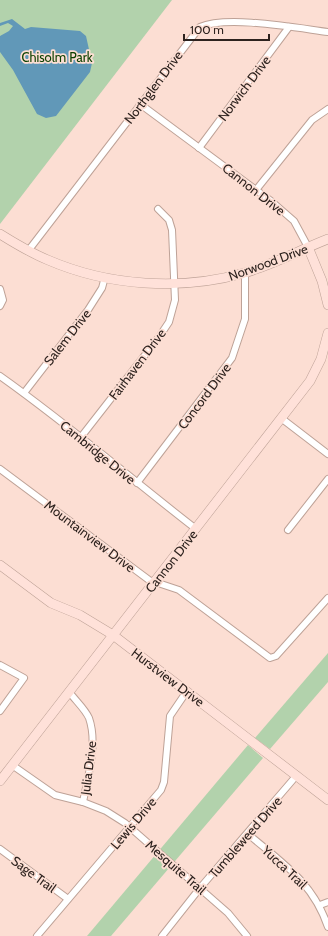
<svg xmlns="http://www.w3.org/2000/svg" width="328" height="936" viewBox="0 0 328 936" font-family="Cabin,sans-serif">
	<rect width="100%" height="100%" fill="#fcded3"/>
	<g fill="#b2d2ac">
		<path d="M0,0h172l-172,224z"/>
		<path d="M328,653v29l-58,67 -15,-11z"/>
		<path d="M248,745l15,13 -152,178h-24z"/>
	</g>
	<path fill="#6198b8" d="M12,19l13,10 6,-2 49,4 6,5 6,27 -2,9 -34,44 -10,2 -9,-4 -24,-44 -13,-18v-16l9,-5 4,-5 -5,-3 -8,3v-3z"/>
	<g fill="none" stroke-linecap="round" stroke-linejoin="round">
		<defs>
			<g id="street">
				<path d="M140,104l131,97 23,20 14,26"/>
				<path d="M199,148l90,-121"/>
				<path d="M256,190l56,-70 16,-11"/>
				<path d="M28,251l172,-224c27,-12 97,1 128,5"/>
				<path d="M0,289l3,11 -3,6"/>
				<path d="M0,376c68,48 130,102 196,153"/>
				<path d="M24,393l64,-83 14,-22 3,-11"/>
				<path d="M281,418l47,36"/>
				<path d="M81,437l78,-100 10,-15 6,-22 -3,-70 -3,-10 -11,-11"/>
				<path d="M0,469l149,111 30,10 91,68 6,-2 52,-58"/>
				<path d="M137,483l95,-125 13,-39v-47"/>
				<path d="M288,530l40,-51"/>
				<path d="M0,665l24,13 -24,33"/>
				<path d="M70,693c6,8 15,16 19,25 9,26 -1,58 -6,84"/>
				<path d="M12,765l43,30 28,7 23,9 19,12 103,90 19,23"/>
				<path d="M248,834c34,29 65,48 80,93"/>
				<path d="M0,849l68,50"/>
				<path d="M320,905l8,-3"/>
				<path d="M37,936l124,-146 3,-8 6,-66 17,-25"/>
				<path d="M162,936l38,-48 97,-113"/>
			</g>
			<g id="secondary">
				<path d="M0,234c16,10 31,19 48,26 60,26 133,31 196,13 28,-8 56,-23 84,-34"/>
				<path d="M308,247l14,34 6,24"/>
				<path d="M0,565l51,38 29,12 33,20 215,165"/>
				<path d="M0,781l310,-400 11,-22 7,-26"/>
			</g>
		</defs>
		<use href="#street" stroke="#bea297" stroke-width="8"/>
		<use href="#secondary" stroke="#bea297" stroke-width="10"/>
		<use href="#street" stroke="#fff" stroke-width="6"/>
		<use href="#secondary" stroke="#ffe1d9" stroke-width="9"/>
	</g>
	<g text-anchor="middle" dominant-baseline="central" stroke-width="3.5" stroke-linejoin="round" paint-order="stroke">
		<g font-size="13" fill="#0e4102" stroke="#fcded3">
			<text x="57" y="57">Chisolm Park</text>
		</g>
		<g font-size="13" fill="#2d221e" stroke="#fcded3">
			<text transform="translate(153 87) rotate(-53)">Northglen Drive</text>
			<text transform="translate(244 88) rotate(-53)">Norwich Drive</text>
			<text transform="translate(254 189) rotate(38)">Cannon Drive</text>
			<text transform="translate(268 262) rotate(-20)">Norwood Drive</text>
			<text transform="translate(67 337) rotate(-52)">Salem Drive</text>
			<text transform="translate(137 364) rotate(-53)">Fairhaven Drive</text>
			<text transform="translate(204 396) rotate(-53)">Concord Drive</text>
			<text transform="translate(98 452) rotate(39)">Cambridge Drive</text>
			<text transform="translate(90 536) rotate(37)">Mountainview Drive</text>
			<text transform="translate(171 561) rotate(-52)">Cannon Drive</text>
			<text transform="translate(168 677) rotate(37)">Hurstview Drive</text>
			<text transform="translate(88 768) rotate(-83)">Julia Drive</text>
			<text transform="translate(133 823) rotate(-50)">Lewis Drive</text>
			<text transform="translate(245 837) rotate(-49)">Tumbleweed Drive</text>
			<text transform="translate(176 867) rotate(41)">Mesquite Trail</text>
			<text transform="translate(285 867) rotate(43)">Yucca Trail</text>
			<text transform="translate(34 874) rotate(36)">Sage Trail</text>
		</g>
	</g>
	<path d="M184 34v6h85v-6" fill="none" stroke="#2d221e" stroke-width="2"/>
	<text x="190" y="34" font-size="12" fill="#2d221e" stroke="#fcded3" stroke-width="3" paint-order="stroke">100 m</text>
</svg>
